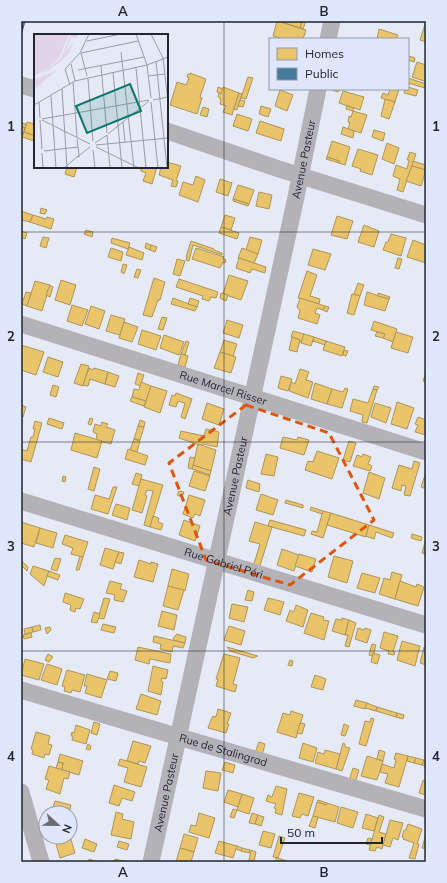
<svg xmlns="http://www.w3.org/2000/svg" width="447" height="883" viewBox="0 0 447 883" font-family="Mulish,sans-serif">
	<rect width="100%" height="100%" fill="#e5eaf6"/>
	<g fill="#e9c46a" stroke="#ad9559">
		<path d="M277,21l29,9 -3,9h-19l-11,-3z"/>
		<path d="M285,21h17l-2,7 -15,-5z"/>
		<path d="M302,21h4l-3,8 -3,-1z"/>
		<path d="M426,21v21l-6,-2z"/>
		<path d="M379,29l19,6 -2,4h-19z"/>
		<path d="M409,56l6,2 -1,4 -6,-2z"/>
		<path d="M417,62l9,3v12l-2,4 -12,-4z"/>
		<path d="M190,73l16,6 -6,18 2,1 -5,16 -27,-9 7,-23 9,3 3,-7 -2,-1 1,-3h2z"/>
		<path d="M248,77l5,1 -7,21 -5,-1z"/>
		<path d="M408,78l18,6 -1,4 -17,-5z"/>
		<path d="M218,87l5,2 -2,5 -4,-2z"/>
		<path d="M223,87l16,6 -7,22 -9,-3 3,-6 -6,-2 1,-5 -3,-2 1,-4 2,1z"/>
		<path d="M408,87l10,3 -2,6 -12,-3 1,-4h3z"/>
		<path d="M332,89h9l-3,3 -6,-2z"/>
		<path d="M390,89h9l-4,13 -14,-4 2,-5 5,2z"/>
		<path d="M280,90l13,5 -6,16 -12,-5z"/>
		<path d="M343,91l21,6 -4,13 -21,-7z"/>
		<path d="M239,93l3,1 -5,16 -3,-1z"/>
		<path d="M385,99l10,3 -6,17 -8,-3z"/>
		<path d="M240,100l5,1 -2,6 -5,-1z"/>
		<path d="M261,106l10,3 -3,8 -9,-3z"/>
		<path d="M347,106l7,2 -1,3 -7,-2z"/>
		<path d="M203,107l6,2 -2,8 -7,-2z"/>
		<path d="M353,111l14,4 -6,18 -13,-4 2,-7h-2l1,-6 2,1z"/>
		<path d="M237,114l15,5 -4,12 -15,-5z"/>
		<path d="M260,121l24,8 -3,12 -25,-8z"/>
		<path d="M27,122l8,2v12l-11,-4z"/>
		<path d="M21,123l5,1 -1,4 -4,-2z"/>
		<path d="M21,126l4,2 -4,12z"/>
		<path d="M343,127l11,4 -1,7 -12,-4z"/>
		<path d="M374,130l11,3 -2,8 -11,-4z"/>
		<path d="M24,132l11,4 -1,5 -12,-4z"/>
		<path d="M332,141l18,6 -5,18 -6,-2v-2l-12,-4z"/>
		<path d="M387,143l12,5 -5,16 -12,-5z"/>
		<path d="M358,149l20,6 -6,20 -12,-4 1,-2 -9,-3z"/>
		<path d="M410,152l6,2 -13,38 -6,-2 3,-11 -7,-3 3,-11 11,4 2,-9h-2z"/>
		<path d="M327,157l12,4v2l-13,-4z"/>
		<path d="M413,161l13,4 -1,5 -13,-4z"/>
		<path d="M167,162l14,4 -5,15h2l-2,6 -5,-1 2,-6 -14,-5 2,-8h6z"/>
		<path d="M412,166l14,4 -5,16 -15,-5z"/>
		<path d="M67,167h10l-3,10 -9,-3z"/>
		<path d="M137,167h20l-5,17 -9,-3 3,-8 -5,-2v-2z"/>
		<path d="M196,176l9,4 -7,22 -19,-7 4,-13 10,3z"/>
		<path d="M220,179l12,4 -4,13 -12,-4z"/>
		<path d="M238,185l16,5 -5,14 -16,-5z"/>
		<path d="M259,192l13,3 -3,14 -13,-3z"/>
		<path d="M233,199l16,5 -1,2 -15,-5z"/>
		<path d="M41,208l6,2 -2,4 -5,-1z"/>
		<path d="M21,211l12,4 -3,7 -9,-2z"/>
		<path d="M33,215l13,4 1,-2 7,2 -3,10 -21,-7z"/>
		<path d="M225,215l10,3 -4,12 -10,-3z"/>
		<path d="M337,216l16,5 -6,18 -16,-4z"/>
		<path d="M364,225l15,6 -5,16 -16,-5z"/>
		<path d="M221,227l18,6 -2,6 -18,-6z"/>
		<path d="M86,230l7,2 -1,5 -8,-3z"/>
		<path d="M21,231l6,2 -2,6 -4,-2z"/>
		<path d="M391,234l15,4 -5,18 -18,-6 3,-8h2z"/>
		<path d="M43,237l6,1 -3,10 -6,-2z"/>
		<path d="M250,237l12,3 -4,14 -12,-4z"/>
		<path d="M112,238l18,5 -2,6 -17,-6z"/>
		<path d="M413,240l13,5v18l-19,-6z"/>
		<path d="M191,241l23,8v1l8,3v2l-29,-10 -4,16 -3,-1 1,-3h-1z"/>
		<path d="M146,243l5,2 -1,5 -5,-2z"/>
		<path d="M151,245l6,2 -2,5 -5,-2z"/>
		<path d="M129,247l15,6 -2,7 -16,-5z"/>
		<path d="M111,248l12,4 -2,9 -13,-4z"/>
		<path d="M196,248l28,9 -1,2 3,1 -1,3 -2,-1 -3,6 -28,-9z"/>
		<path d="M242,248l16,6 -4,9 -16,-5z"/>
		<path d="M313,249l18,5 -6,16 -17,-5z"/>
		<path d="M239,258l27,9 -1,6 -13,-4 -2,4 -14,-5z"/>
		<path d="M398,258l4,1 -3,10 -4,-1z"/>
		<path d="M177,259l8,2 -5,15 -7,-2z"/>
		<path d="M123,264l4,1 -3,9 -3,-2z"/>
		<path d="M137,269l4,1 -3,8 -4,-1z"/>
		<path d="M307,271l10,4 -7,21 10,3 -1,5 -21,-6z"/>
		<path d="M229,275l19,6 -7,19 -18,-6z"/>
		<path d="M154,278l11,4 -5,18h-2l-6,17 -9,-2z"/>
		<path d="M179,279l39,13 -2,6 -5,-1 -2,4 -7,-2 1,-3 -27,-9z"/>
		<path d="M61,280l15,5 -6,20 -15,-5z"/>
		<path d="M35,281l15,4 -8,26 -15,-5z"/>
		<path d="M358,283l6,2 -4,11 -6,-2z"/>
		<path d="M50,285l3,2 -3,10 -4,-2z"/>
		<path d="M26,292l5,1 -4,13 -5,-2z"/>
		<path d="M367,292l22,7 -4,12 -21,-6z"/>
		<path d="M221,293l7,2 -2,6 -6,-3z"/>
		<path d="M378,293l12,4 -1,2 -11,-3z"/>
		<path d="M352,294l8,2 -6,19 -7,-2z"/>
		<path d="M173,298l24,9 -2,4 -24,-7z"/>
		<path d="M190,298l9,3 -2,6 -9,-3z"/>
		<path d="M300,298l25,8 -2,4 -6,-2 -2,5 5,2 -3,9 -19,-6 2,-7 -3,-4z"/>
		<path d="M72,305l16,5 -6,16 -15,-5z"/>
		<path d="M91,306l14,5 -6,18 -14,-5z"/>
		<path d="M325,306l4,1 -2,5 -4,-2z"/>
		<path d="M111,315l14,4 -5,16 -14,-4z"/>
		<path d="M162,317l5,1 -4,12 -5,-1z"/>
		<path d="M227,320l16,5 -4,13 -16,-5z"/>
		<path d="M374,321l23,8 -4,13 -10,-4 2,-4 -14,-4z"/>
		<path d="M124,322l14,5 -6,15 -13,-4z"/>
		<path d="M142,330l19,6 -5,14 -18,-6z"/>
		<path d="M293,331l11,3 -2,8 -3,-1 1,-1 -9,-3z"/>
		<path d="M377,332l8,2 -2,4 -8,-2z"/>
		<path d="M396,332l17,5 -5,16 -17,-5z"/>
		<path d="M304,334l10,3 -3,9 -10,-3z"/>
		<path d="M164,335l20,7 -5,13 -19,-7z"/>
		<path d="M292,337l8,3 -3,12 -8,-2z"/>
		<path d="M314,337l12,4 -1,4 -12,-4z"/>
		<path d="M224,340l13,4 -4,12 -13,-4z"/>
		<path d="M186,341l3,1 -4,13 -4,-1z"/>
		<path d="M326,341l19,6 -3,9 -19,-6z"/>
		<path d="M21,345l23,7 -8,23 -15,-5z"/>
		<path d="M344,350l4,1 -2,5 -3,-1z"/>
		<path d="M220,352l16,5 -5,16 -17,-5z"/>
		<path d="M181,354l7,2 -3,11 -7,-2z"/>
		<path d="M48,357l15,5 -5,15 -15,-5z"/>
		<path d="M81,364l8,2 -6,20 -9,-3z"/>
		<path d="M89,368l4,2 1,-2 14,4 -3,12 -15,-5 -2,7 -5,-1z"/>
		<path d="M300,369l9,3 -3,8 7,2 -5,16 -19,-7 2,-9 4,2z"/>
		<path d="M108,372l11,4 -4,11 -10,-3z"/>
		<path d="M426,372v10l-3,-1z"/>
		<path d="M138,373l6,2 -4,11 -5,-2z"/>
		<path d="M281,376l11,3 -4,12 -10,-3z"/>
		<path d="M141,382l10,4 -5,15 -14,-4 2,-8 5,1z"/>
		<path d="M315,383l17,6 -5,15 -16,-5z"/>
		<path d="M53,385l6,2 -3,10 -6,-2z"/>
		<path d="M151,386l16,5 -7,22 -16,-6z"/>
		<path d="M374,386l5,1 -2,3 -4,-1z"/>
		<path d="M345,388l3,1 -6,19 -15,-4 5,-15 11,3z"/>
		<path d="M373,389l4,1 -10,33 -5,-1 1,-7 -13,-4 3,-12 15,4z"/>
		<path d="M176,393l16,6 -7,20 -4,-2 4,-14 -7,-2 -2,6 -7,-2 3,-10 3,1z"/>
		<path d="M132,397l14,4 -2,5 -14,-5z"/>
		<path d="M397,402l17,6 -7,21 -16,-5z"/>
		<path d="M207,403l17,6 -5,16 -17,-6z"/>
		<path d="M375,403l16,5 -5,15 -15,-6z"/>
		<path d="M21,405l5,2 -3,10 -2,-1z"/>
		<path d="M418,417l8,3v15l-11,-3 3,-7 -3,-1z"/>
		<path d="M49,418l15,5 -2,6 -15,-5z"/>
		<path d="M90,418l3,1 -2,6 -3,-1z"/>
		<path d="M140,420l5,2 -1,5 -6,-1z"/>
		<path d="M35,421l7,2 -11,39 -10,-3v-10l6,2 4,-14h2l2,-8h-2z"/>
		<path d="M102,422l6,2 -2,3 9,3 -4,14 -15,-4 1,-6 -4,-2 2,-8 6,2z"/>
		<path d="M138,426l6,1 -4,13 -6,-1z"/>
		<path d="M206,429l13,3 -2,15 -14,-3 -1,2 -23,-8 2,-7 23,5z"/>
		<path d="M75,433l27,8 -5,17 -26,-8z"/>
		<path d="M283,437l14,3 1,-3 11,3 -5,15 -24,-7z"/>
		<path d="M134,439l6,2 -3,11 -7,-2z"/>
		<path d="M349,441l7,2 -6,19 -7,-2z"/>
		<path d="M198,444l18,6 -5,21 -18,-6z"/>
		<path d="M128,449l20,7 -3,9 -20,-6z"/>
		<path d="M317,451l22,7 -7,21 -27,-9 3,-9 5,1z"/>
		<path d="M266,454l12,3 -4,19 -13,-2z"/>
		<path d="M363,454l8,3 -3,7 4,2 -2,5 -17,-5 4,-11 5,2z"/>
		<path d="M190,457l5,1 -3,11 -4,-1z"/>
		<path d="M414,461l6,2 -10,33 -6,-1 2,-9 -4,-1 -1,6 -9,-3 7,-23 13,4z"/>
		<path d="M193,465l18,6 -1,4 -18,-6z"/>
		<path d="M94,467l6,2 -6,22 -6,-2z"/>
		<path d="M194,471l16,5 -5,15 -16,-5z"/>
		<path d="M369,472l16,6 -6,21 -16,-6z"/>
		<path d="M136,473l6,2 -3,11 -7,-2z"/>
		<path d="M425,475h1v14l-5,-2z"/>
		<path d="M63,476l3,1 -1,5 -3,-1z"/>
		<path d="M141,479l22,6 -13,42 -6,-2 9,-34 -6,-1 -2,5 2,1 -5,17 -10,-3z"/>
		<path d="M248,480l12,4 -1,8 -13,-4z"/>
		<path d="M113,487h4l-9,27 -17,-5 4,-14 14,4z"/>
		<path d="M179,491l5,1 -2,5 -5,-2z"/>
		<path d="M261,494l17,6 -5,15 -17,-5z"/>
		<path d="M189,495l16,5 -5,16 -5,-2 -2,4 -10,-4z"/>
		<path d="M286,500l17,5v3l-18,-5z"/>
		<path d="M116,504l14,4 -3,12 -15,-5z"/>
		<path d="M311,507l12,4 -1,3 -12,-4z"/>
		<path d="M323,511l8,2 -8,25 -12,-4 1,-3 5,1z"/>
		<path d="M331,513l38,12 -3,12 -39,-12z"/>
		<path d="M153,516l6,2 -1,4 5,2 -2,6 -11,-3z"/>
		<path d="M184,520l16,6 -5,15 -16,-6z"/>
		<path d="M270,520l36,10 -2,6 -36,-10z"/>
		<path d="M21,522l19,6 -6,19 -13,-4v2z"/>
		<path d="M255,522l17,5 -13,42 -6,-2 7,-23 -11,-3z"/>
		<path d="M369,525l25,8 -2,5 -16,-6 -2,7 -8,-3z"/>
		<path d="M40,528l17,5 -4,15 -17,-5z"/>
		<path d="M412,534l10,3 -1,4 -10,-3z"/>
		<path d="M65,535l23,7 -5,15 -12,-3 2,-6 -11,-4z"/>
		<path d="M425,542l1,1v11l-4,-1z"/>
		<path d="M105,548l14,4 -6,17 -13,-4z"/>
		<path d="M282,549l17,6 -5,16 -17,-6z"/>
		<path d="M119,552l5,1 -3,11 -6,-2z"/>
		<path d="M299,554l17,5 -4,13 -17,-6z"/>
		<path d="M80,556l3,1 -4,13h-3z"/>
		<path d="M334,556l19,5 -6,22 -19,-6z"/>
		<path d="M55,558l6,1 -4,12 -6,-2z"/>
		<path d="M21,560l7,7 -1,4 -6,-6z"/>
		<path d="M139,560l12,4v-2l7,2 -5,18 -19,-5z"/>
		<path d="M33,566l16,5 -5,15 -14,-12z"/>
		<path d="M172,569l17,5 -4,17 -17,-5z"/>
		<path d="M49,571l11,4 -2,5 -11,-4z"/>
		<path d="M392,572l10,3 -7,24 -16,-5 5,-16 6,2z"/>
		<path d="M362,573l18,5 -5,15 -18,-5z"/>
		<path d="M110,581l12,3 -2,5 7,2 -4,11 -9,-2 1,-5 -9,-2z"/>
		<path d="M400,581l16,6 1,-3 7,3 -6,19 -23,-7z"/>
		<path d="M168,586l16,4 -6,20 -15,-4z"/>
		<path d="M248,590l6,2 -2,9 -7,-1z"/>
		<path d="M65,593l19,6 -4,10 -4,-1 -1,4 -5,-2 1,-5 -8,-3z"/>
		<path d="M104,598l6,1 -6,20 -6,-1z"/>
		<path d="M268,598l16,4 -4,13 -16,-5z"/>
		<path d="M232,604l16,3 -4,15 -15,-4z"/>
		<path d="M296,605l12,5 -5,17 -17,-6 4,-11 4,2z"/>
		<path d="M162,611l15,4 -3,15 -16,-4z"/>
		<path d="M94,612l6,2 -3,9 -6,-1z"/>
		<path d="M311,613l13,4 -1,3 6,1 -5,19 -20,-7z"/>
		<path d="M342,618l7,2 -4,15 -13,-4 4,-12 6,1z"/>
		<path d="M349,620l7,3 -7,24 -4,-1 3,-11h-3z"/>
		<path d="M103,624l13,3 -2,6 -13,-3z"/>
		<path d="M40,625l1,5 -8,2 -1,-5z"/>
		<path d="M229,626l16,5 -4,14 -17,-5z"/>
		<path d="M32,627l1,5 -8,2 -1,-5z"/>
		<path d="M50,627l1,3 -4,4 -2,-6z"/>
		<path d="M358,628l6,2 1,-2 6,2 -4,13 -12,-4z"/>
		<path d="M384,632l14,4 -5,16h2l-1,3 -6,-1 1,-3 -9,-3z"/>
		<path d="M31,633l1,4 -8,2 -1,-4z"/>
		<path d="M177,634l9,3 -1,6 -12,-3 1,-3z"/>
		<path d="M154,636l31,7 -2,5 -10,-2 -1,6 -12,-3 1,-5 -8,-2z"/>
		<path d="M402,641l18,5 -5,20 -18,-6z"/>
		<path d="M372,644l4,1 -3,11 -4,-1z"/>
		<path d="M138,647l33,7 -1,9 -20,-4 -1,5 -14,-4z"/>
		<path d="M227,647l31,9 -5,2 -23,-7z"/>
		<path d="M424,647l2,1v17l-6,-2z"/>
		<path d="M373,653l7,2 -3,9 -6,-2z"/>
		<path d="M48,654l5,3 -4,5 -4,-2z"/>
		<path d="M224,654l16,4 -7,26 4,1 -2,7 -19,-6 2,-7h-2z"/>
		<path d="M25,659l19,5 -5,16 -18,-5z"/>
		<path d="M290,660l3,1 -1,5 -4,-1z"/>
		<path d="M47,664l15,5 -5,16 -16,-5z"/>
		<path d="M153,666l15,4 -2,9 -4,-1 -1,3 2,1 -2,13 -13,-4z"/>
		<path d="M67,670l18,5 -5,17 -8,-2 -1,3 -7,-2 1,-4 -3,-1z"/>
		<path d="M110,671l8,2 -2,8 -9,-2z"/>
		<path d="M87,674l20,6 -6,18 -16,-5 2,-7h-3z"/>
		<path d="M315,675l11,4 -3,11 -12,-3z"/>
		<path d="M141,694l20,7 -4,14 -21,-6z"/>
		<path d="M356,700l11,3 -2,6 -11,-3z"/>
		<path d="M367,703l10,4 -1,4 -11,-3z"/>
		<path d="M377,707l20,6 -1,4 -20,-6z"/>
		<path d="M218,709l13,4 -4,11h2l-3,9 -18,-5 3,-8 2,-4 3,1z"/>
		<path d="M291,711l12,4 -7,23 -19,-6 6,-19 7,2z"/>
		<path d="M397,713l7,2 -1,4 -7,-2z"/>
		<path d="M371,718l3,1 -8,27 -7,-2 6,-23 5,1z"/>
		<path d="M94,722l6,2 -3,11 -6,-2z"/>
		<path d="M300,723l5,1 -3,10 -5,-1z"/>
		<path d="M344,724l5,2 -4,10 -4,-1z"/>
		<path d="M76,725l14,5 -4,14 -14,-4 1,-4h-2l1,-4 2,1z"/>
		<path d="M36,732l14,4 -2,8 4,1 -3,10 -4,-1 -1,4 -12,-4 1,-4 -2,-1z"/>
		<path d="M133,741l18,5 -6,17 -6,-2 -1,3 -11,-3z"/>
		<path d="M259,742l6,2 -3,12 -7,-3z"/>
		<path d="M303,743l14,5 -4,14 -14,-4z"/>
		<path d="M343,743l2,1v3l5,1 -8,23 -6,-2z"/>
		<path d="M88,744l3,2 -1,4 -4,-1z"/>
		<path d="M325,750l15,4 -4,15 -21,-6 3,-11 6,2z"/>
		<path d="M379,750l6,2 -2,9 -6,-2z"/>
		<path d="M396,753l12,3 -9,31 -14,-4 3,-9 -8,-2 2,-8 12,4 2,-8 -2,-1z"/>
		<path d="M60,754l23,7 -4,14 -17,-5 1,-7 -5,-1z"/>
		<path d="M367,756l16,5 -6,19 -16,-4z"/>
		<path d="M408,756l8,2 -2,5 -7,-2z"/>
		<path d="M416,758l8,2 -2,5 -8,-2z"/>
		<path d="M120,759l27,8 -6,20 -17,-5 4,-14 -10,-3z"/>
		<path d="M424,760l2,1v5l-4,-1z"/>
		<path d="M58,762l5,1 -1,7 -6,-2z"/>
		<path d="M225,762l10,3 -2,8 -11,-3z"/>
		<path d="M49,766l21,6 -2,7 -4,-1 -4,16 -14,-5 3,-9 -4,-1z"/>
		<path d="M353,768l6,2 -4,13 -6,-2z"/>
		<path d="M206,771l15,2 -3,18 -15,-3z"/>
		<path d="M423,780l3,1v14l-7,-2z"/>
		<path d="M114,785l21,7 -3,9 -10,-3 -3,8 -10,-3z"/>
		<path d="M276,786l11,3 -5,26 -7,-2 1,-4 -2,-1 2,-4 -10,-3 2,-6 4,2z"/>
		<path d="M228,790l14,4 -4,13 -14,-5z"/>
		<path d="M299,793l15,4 -6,19 -6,-2 -2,4 -8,-2z"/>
		<path d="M242,794l12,4 -5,16 -12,-4z"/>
		<path d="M318,800l9,3 -1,2 -9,-3z"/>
		<path d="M55,801l16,4 -2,8h-15l1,-5 -2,-1z"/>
		<path d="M317,802l9,3 1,-2 12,4 -4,15 -22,-6z"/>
		<path d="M341,807l17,5 -5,16 -16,-5z"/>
		<path d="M233,809l4,1 -3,8 -4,-1z"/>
		<path d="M116,812l7,2 -1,5 12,3 -3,17 -20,-4z"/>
		<path d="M199,813l16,5 -6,20 -20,-6 2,-7 5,1z"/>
		<path d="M252,813l6,2 -3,9 -6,-1z"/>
		<path d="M366,814l12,4 -4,13 -12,-3z"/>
		<path d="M258,815l6,2 -3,9 -6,-2z"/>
		<path d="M379,815l5,2 -5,15 7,2 -4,15 -5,-2 -2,4 -6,-1z"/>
		<path d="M313,816l5,1 -3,11 -6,-2z"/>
		<path d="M390,820l13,3 -5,17 -5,-2 -3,9 -7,-2z"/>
		<path d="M408,824l14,5 -5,15h2l-4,15 -6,-1 5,-15 -11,-4 1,-1 -2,-1 2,-7h2z"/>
		<path d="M263,831l12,3 -4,14 -12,-3z"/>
		<path d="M184,834l14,4 -4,14 -14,-4z"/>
		<path d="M426,834v15l-4,-1z"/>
		<path d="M70,836l5,17 -15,5 -6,-21h16z"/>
		<path d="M279,836l6,2 -7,20 -5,-1z"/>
		<path d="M368,838l4,1 -2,6 -4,-1z"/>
		<path d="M85,839l12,5 -3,8 -12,-4z"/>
		<path d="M119,841l10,3 -2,6 -10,-3z"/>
		<path d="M219,841l18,5 -4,12 -18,-5z"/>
		<path d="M237,846l5,2 -1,3 -5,-2z"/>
		<path d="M180,848l14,4 -3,10h-15z"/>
		<path d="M242,848l8,2 -1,3 -8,-2z"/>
		<path d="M251,850l5,2 -2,9 -5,-1z"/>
		<path d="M276,858h2l12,4h-9l-5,-2z"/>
		<path d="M89,859l9,3h-10z"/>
		<path d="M115,859l13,3h-14z"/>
	</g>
	<path fill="#457b9d" stroke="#3a627c" d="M21,21h4l-4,15z"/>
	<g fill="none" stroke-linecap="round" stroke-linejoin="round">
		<g stroke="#b2b2b7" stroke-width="17">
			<path d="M328,39l4,-18"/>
			<path d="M21,85l14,4"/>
			<path d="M167,131l112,38 147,46"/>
			<path id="s1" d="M21,324l405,128"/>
			<path id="s2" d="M21,501l405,124"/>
			<path id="s3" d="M21,690l158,47 247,72"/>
			<path d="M21,792l20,70"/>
			<path id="s4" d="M151,862l145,-665 22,-108"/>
		</g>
	</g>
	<path fill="none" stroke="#de560e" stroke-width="3" stroke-dasharray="8 5" stroke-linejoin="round" d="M246,405l83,28 45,87 -84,65 -84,-25 -37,-97z"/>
	<path fill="none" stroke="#222630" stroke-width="1" stroke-opacity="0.55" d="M224,21v841M21,232h405M21,442h405M21,651h405"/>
	<g text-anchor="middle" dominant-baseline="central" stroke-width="4" stroke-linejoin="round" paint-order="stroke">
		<g font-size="11" fill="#222630" stroke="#dee7fd">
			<text stroke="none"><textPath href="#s4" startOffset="719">Avenue Pasteur</textPath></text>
			<text stroke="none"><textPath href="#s1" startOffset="212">Rue Marcel Risser</textPath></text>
			<text stroke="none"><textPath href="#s4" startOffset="395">Avenue Pasteur</textPath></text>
			<text stroke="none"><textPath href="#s2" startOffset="212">Rue Gabriel Péri</textPath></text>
			<text stroke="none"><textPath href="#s3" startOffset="211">Rue de Stalingrad</textPath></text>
			<text stroke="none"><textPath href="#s4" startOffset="71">Avenue Pasteur</textPath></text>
		</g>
	</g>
	<g transform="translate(34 34)">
		<rect width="134" height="134" fill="#e5eaf6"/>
		<path d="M0,0h35l-10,24 -13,12 -12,6zM37,0h7l-2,4 -5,-1 -5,13 -4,7 -5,6 17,-22 -5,12 -11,11 -17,11 20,-17zM23,36l-12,10 -11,10 4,-5 -4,2v-7z" fill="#e2d4e8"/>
		<path fill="none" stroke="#979ca7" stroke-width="1" d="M102,0l11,31 4,33M117,0l12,24 5,44M53,7l34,-7M87,18l13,116M47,19l57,-12M47,19l6,23M122,27l11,107M37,30l4,17M67,32l6,67M102,34l10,100M44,36l66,-13M79,38l9,96M114,42l17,-2M54,45l5,62M39,48l4,55M36,51l-5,-16 15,-16 9,-19M28,55l5,79M17,62l5,72M119,66l15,-3M5,68l1,16M117,68l7,66M0,71l41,-24 72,-16 21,-8M8,85l107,-19M6,86l2,29M8,86l48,24M89,88l2,20M74,100l41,-33M73,101l3,33M43,105l2,16M61,109l12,-8M62,111l72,-7M62,113l43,21M59,116l2,18M10,117l34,-4M8,119l1,15M46,122l-3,1 13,-10M30,134l13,-11"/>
		<path fill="#0f766e" fill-opacity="0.15" stroke="#0f766e" stroke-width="2" d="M96,50l11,27 -54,22 -11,-27z"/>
		<rect width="134" height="134" fill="none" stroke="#222630" stroke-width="2"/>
	</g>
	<rect width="447" height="883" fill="none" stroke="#dee7fd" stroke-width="44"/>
	<rect x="269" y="38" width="140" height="52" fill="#dee7fd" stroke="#939aab"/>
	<rect x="277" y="48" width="20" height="12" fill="#e9c46a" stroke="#939aab"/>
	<text x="305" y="58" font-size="12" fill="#222630">Homes</text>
	<rect x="277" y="68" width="20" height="12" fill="#457b9d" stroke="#939aab"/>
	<text x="305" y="78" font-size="12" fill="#222630">Public</text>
	<g transform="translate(58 825) rotate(112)"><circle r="19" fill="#dee7fd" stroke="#939aab"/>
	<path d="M0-3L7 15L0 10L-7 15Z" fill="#666b75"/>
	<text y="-6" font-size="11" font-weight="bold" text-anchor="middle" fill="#222630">N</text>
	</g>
	<path d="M281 837v6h101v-6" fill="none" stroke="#222630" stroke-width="2"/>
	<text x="287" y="837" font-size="12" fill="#222630" stroke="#dee7fd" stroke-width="3" paint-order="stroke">50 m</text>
	<rect x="22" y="22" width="403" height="839" fill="none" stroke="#222630" stroke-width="1.5"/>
	<g font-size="13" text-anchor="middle" font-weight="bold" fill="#222630">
		<text x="123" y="16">A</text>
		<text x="324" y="16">B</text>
		<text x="11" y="131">1</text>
		<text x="436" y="131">1</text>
		<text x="11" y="341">2</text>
		<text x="436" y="341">2</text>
		<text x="11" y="551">3</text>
		<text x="436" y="551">3</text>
		<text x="11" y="761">4</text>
		<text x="436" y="761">4</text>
		<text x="123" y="877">A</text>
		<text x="324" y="877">B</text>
	</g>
</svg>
